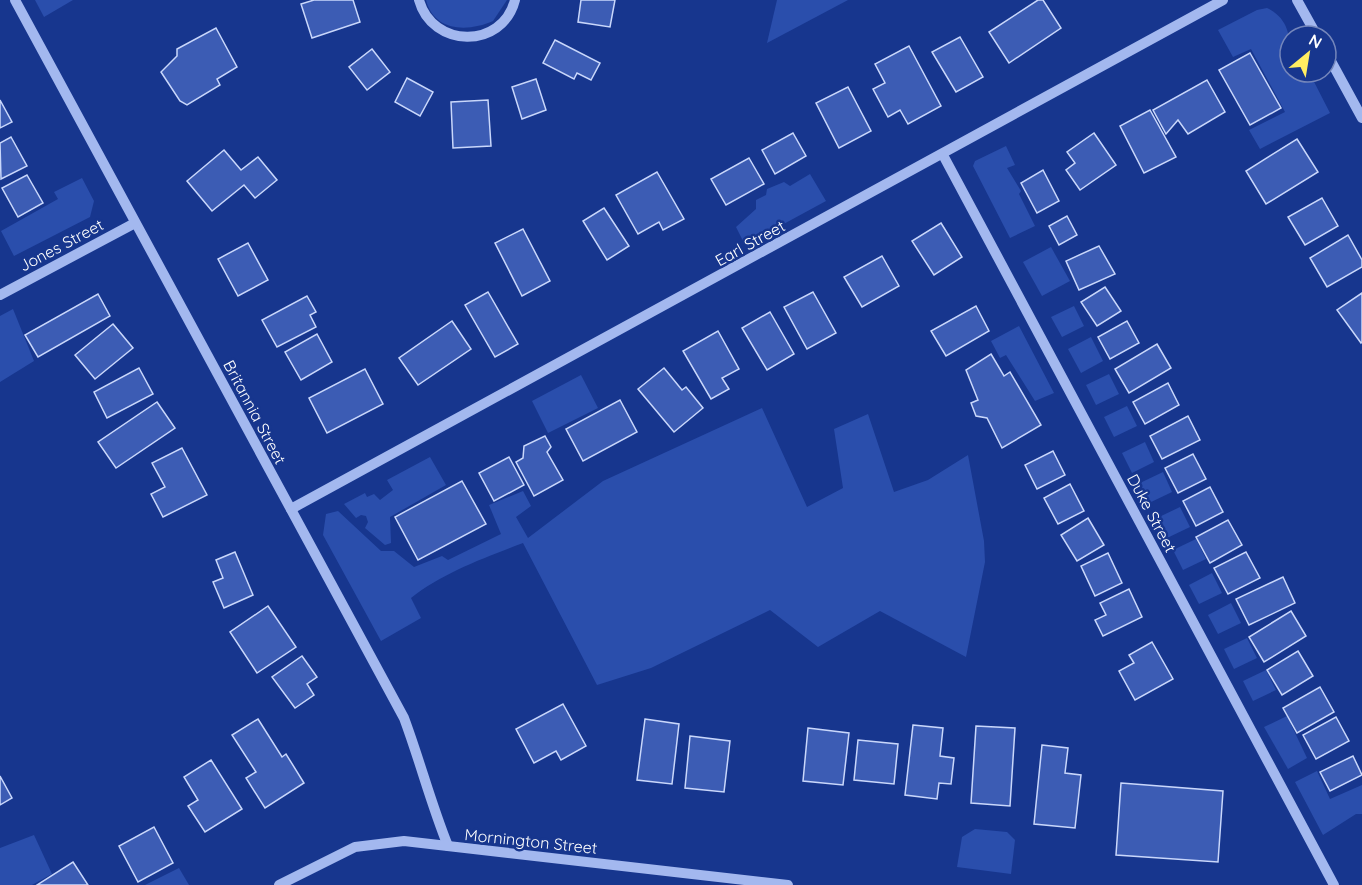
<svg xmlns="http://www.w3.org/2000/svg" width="1362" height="885" viewBox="0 0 1362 885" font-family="Quicksand,sans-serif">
	<rect width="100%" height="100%" fill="#17368e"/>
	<g fill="#2a4eac">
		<path d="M35,0h38l-29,17z"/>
		<path d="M426,0h81l-14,21c-25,11 -59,11 -67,-21z"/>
		<path d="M777,0h71l-81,43z"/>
		<path d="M1267,8c27,13 23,39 23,64h19l21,41 -70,36 -11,-19 36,-18 -34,-63 -18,8 -15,-27 39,-20z"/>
		<path d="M1006,146l9,19 -8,3 14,23 -2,3 16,32 -25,12 -37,-72 2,-5z"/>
		<path d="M810,174l16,27 -81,44 -9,-18 20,-18v-9l10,-5 1,-6 17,-7 6,4z"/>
		<path d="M82,178l12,23 -4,16 -76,39 -13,-25 57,-32 -4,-7z"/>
		<path d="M1051,247l19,34 -28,15 -19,-34z"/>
		<path d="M1074,306l10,20 -22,11 -11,-20z"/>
		<path d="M13,309l21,52 -34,21v-66z"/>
		<path d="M1019,326l35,67 -19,8 -29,-46 -6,3 -9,-17z"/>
		<path d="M1091,337l12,24 -22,12 -13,-24z"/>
		<path d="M1109,374l10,20 -23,11 -10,-20z"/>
		<path d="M581,375l17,33 -50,25 -16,-32z"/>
		<path d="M1127,406l10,20 -23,11 -10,-20z"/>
		<path d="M762,408l45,99 36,-19 -9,-59 34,-15 26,78 34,-12 40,-25 16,86 1,21 -19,95 -86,-46 -62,36 -48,-37 -119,58 -54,17 -74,-142c-37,14 -81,30 -112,55l10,20 -40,23 -58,-106 3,-21 12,-3 43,40h13l20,16 28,-11 6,4 53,-26 -12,-29 34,-14 8,15 -15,11 12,21 75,-57z"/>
		<path d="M1145,442l9,20 -22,11 -10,-20z"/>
		<path d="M430,457l16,28 -56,32 1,26 -6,2 -20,-17 3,-6 -2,-6 -5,-1 -5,3 -12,-14 21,-11 2,4 7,-3 6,6 13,-10 -6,-10z"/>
		<path d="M1163,472l9,20 -23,11 -9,-20z"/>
		<path d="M1180,507l10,20 -23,11 -10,-20z"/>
		<path d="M1196,539l10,20 -23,11 -10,-20z"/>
		<path d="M1212,573l10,20 -23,11 -10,-19z"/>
		<path d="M1231,603l10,20 -23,11 -10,-19z"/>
		<path d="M1247,638l10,20 -23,11 -10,-20z"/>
		<path d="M1266,670l10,20 -23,11 -10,-20z"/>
		<path d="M1287,716l20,42 -19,11 -24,-42z"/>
		<path d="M1317,771l13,28 32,-14v29h-6l-33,21 -28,-53z"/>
		<path d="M975,829l32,3 8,8 -4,34 -54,-7 5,-30z"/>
		<path d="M34,835l18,39 -20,11h-32v-37z"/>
		<path d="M179,868l10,17h-44z"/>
	</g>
	<g fill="#3c5cb4" stroke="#c9d7fb" stroke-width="1.5">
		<path d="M314,0h39l7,22 -48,16 -11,-34z"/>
		<path d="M581,0h34l-5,27 -32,-5z"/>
		<path d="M1038,0h5l18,28 -52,35 -20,-31z"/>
		<path d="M216,28l21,39 -20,12 3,6 -33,20 -7,-4 -19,-29 16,-16v-7z"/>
		<path d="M960,37l23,40 -27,15 -24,-40z"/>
		<path d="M555,40l45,23 -9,17 -14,-7 -3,6 -31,-16z"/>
		<path d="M909,46l32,60 -33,18 -8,-14 -12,7 -15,-28 12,-6 -10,-19z"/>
		<path d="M372,49l18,23 -23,18 -18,-23z"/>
		<path d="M1250,53l31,55 -31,17 -31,-55z"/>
		<path d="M407,78l26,14 -13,24 -25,-14z"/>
		<path d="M536,79l10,31 -24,9 -10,-32z"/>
		<path d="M1207,80l18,32 -37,22 -10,-14 -12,14 -13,-24z"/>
		<path d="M848,87l23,44 -32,17 -23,-45z"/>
		<path d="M0,100l12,22 -12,6z"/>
		<path d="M488,100l3,46 -38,2 -2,-46z"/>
		<path d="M1150,110l26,47 -32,16 -24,-47z"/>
		<path d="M793,133l13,23 -31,18 -13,-24z"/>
		<path d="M1094,133l22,32 -36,25 -14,-20 9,-7 -8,-11z"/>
		<path d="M11,137l16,29 -26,13 -1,-36z"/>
		<path d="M1297,139l21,33 -52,32 -20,-33z"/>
		<path d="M224,150l17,20 17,-13 19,23 -22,18 -11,-13 -32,26 -25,-30z"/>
		<path d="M749,158l15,26 -38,21 -15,-26z"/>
		<path d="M1043,170l16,31 -22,12 -16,-30z"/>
		<path d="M657,172l27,47 -21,11 -4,-8 -21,12 -22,-39z"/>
		<path d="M27,175l16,28 -25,14 -16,-29z"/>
		<path d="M1322,198l16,28 -33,19 -17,-28z"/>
		<path d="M604,208l25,38 -22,14 -24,-39z"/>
		<path d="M1067,216l10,19 -18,10 -10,-19z"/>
		<path d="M941,223l21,34 -28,18 -22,-34z"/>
		<path d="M523,229l27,52 -28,15 -27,-53z"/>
		<path d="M1348,235l14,25v7l-35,20 -17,-29z"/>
		<path d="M248,243l20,37 -30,16 -20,-37z"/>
		<path d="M1099,246l16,28 -36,16 -13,-29z"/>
		<path d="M882,256l17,30 -37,21 -18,-30z"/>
		<path d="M1105,287l16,24 -24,15 -16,-24z"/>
		<path d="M488,292l30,52 -23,13 -30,-52z"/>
		<path d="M813,292l23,41 -29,16 -23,-42z"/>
		<path d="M1362,293v49l-1,1 -24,-33z"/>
		<path d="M98,294l12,22 -72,41 -13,-22z"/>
		<path d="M307,296l9,16 -6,3 6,12 -39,20 -15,-27z"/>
		<path d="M976,306l13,25 -43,25 -15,-25z"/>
		<path d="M770,312l24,42 -27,16 -25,-42z"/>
		<path d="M452,321l19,28 -53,36 -19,-27z"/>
		<path d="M1127,321l12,22 -29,16 -12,-22z"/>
		<path d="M113,324l20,24 -38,31 -20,-24z"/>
		<path d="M718,331l21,38 -17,9 7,11 -18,10 -28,-48z"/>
		<path d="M317,334l15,28 -31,18 -16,-28z"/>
		<path d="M1157,344l14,24 -42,25 -14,-24z"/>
		<path d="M991,354l13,22 6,-4 31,53 -39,23 -15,-30 -11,-2 -5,-13 7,-3 -12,-30z"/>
		<path d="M139,368l14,26 -46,24 -13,-26z"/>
		<path d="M664,368l18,22 4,-3 17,21 -29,24 -36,-43z"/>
		<path d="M365,369l18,35 -56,29 -18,-35z"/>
		<path d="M1168,383l11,22 -34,19 -12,-22z"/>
		<path d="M620,400l17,32 -54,29 -17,-32z"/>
		<path d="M157,402l18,26 -59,40 -18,-26z"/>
		<path d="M1188,416l12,24 -38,19 -12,-23z"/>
		<path d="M545,436l6,11 -4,5 16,28 -29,16 -18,-34 7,-4 1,-12z"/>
		<path d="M182,448l25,47 -44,22 -12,-23 14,-7 -13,-24z"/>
		<path d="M1053,451l12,24 -28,14 -12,-24z"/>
		<path d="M1193,454l13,25 -28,14 -13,-25z"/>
		<path d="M509,457l15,28 -30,16 -15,-28z"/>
		<path d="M462,481l24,43 -68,36 -23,-43z"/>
		<path d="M1070,484l14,27 -26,13 -14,-26z"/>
		<path d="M1210,487l13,25 -27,14 -13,-25z"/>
		<path d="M1088,518l16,27 -27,16 -16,-26z"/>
		<path d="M1228,520l14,25 -32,18 -14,-26z"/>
		<path d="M235,552l18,43 -29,13 -11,-26 10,-4 -7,-18z"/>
		<path d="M1246,552l14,26 -32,16 -14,-26z"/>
		<path d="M1108,553l14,30 -27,13 -14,-30z"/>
		<path d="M1283,577l12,26 -46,22 -13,-26z"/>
		<path d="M1129,589l13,28 -39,19 -8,-16 11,-5 -6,-12z"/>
		<path d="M268,606l28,41 -39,26 -27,-41z"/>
		<path d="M1291,611l15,25 -42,26 -15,-25z"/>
		<path d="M1152,642l21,37 -38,21 -16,-29 15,-8 -5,-8z"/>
		<path d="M1298,651l15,25 -31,19 -15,-25z"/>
		<path d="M302,656l15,21 -10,7 7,11 -19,13 -23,-31z"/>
		<path d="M1320,687l14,25 -37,21 -14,-25z"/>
		<path d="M563,704l23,42 -25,14 -5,-9 -22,12 -18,-34z"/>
		<path d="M1336,717l13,24 -33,18 -13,-24z"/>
		<path d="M258,719l24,38 4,-3 18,29 -39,25 -19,-30 10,-6 -24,-37z"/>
		<path d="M645,719l34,5 -7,60 -35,-4z"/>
		<path d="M913,725l30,3 -3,28 14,2 -3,26 -12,-1 -2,16 -32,-4z"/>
		<path d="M976,726l39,2 -5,78 -39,-3z"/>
		<path d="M808,728l41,5 -6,52 -40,-4z"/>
		<path d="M690,736l40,5 -6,51 -39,-4z"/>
		<path d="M858,740l40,4 -4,40 -40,-4z"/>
		<path d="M1042,745l26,3 -3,25 16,2 -6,53 -41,-4z"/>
		<path d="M1353,756l9,19 -32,16 -10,-19z"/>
		<path d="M211,760l31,49 -37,23 -17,-26 10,-6 -14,-23z"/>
		<path d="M0,776l12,22 -12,7z"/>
		<path d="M1121,783l102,8 -5,71 -102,-7z"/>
		<path d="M154,827l19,36 -35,19 -19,-36z"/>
		<path d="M73,862l15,23h-51z"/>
	</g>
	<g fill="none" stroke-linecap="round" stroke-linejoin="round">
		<g stroke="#a3b8ef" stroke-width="10">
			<path d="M15,0l389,718c16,43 27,86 44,128"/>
			<path d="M419,0c13,48 83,50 96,0"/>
			<path d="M1297,0l20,36"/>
			<path d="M1326,52l36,66"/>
			<path d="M943,155l391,730"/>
			<path d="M0,295l135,-72"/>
			<path d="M291,509l932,-509"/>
			<path d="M279,885l76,-38 49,-6 384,44"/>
		</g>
	</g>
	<g text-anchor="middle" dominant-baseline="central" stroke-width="5" stroke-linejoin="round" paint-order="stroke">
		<g font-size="16" fill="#fff" stroke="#17368e">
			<text transform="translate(750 243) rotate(-29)">Earl Street</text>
			<text transform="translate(61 245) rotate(-28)">Jones Street</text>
			<text transform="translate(255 412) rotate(62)">Britannia Street</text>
			<text transform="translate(1152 513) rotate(62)">Duke Street</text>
			<text transform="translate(531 841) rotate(6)">Mornington Street</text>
		</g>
	</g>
	<g transform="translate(1308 54) rotate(30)"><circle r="28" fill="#17368e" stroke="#7486bb" stroke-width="1.5"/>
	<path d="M0-4.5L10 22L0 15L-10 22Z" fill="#ffed61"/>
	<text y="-9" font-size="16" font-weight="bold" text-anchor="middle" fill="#ffffff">N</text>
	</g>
</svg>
